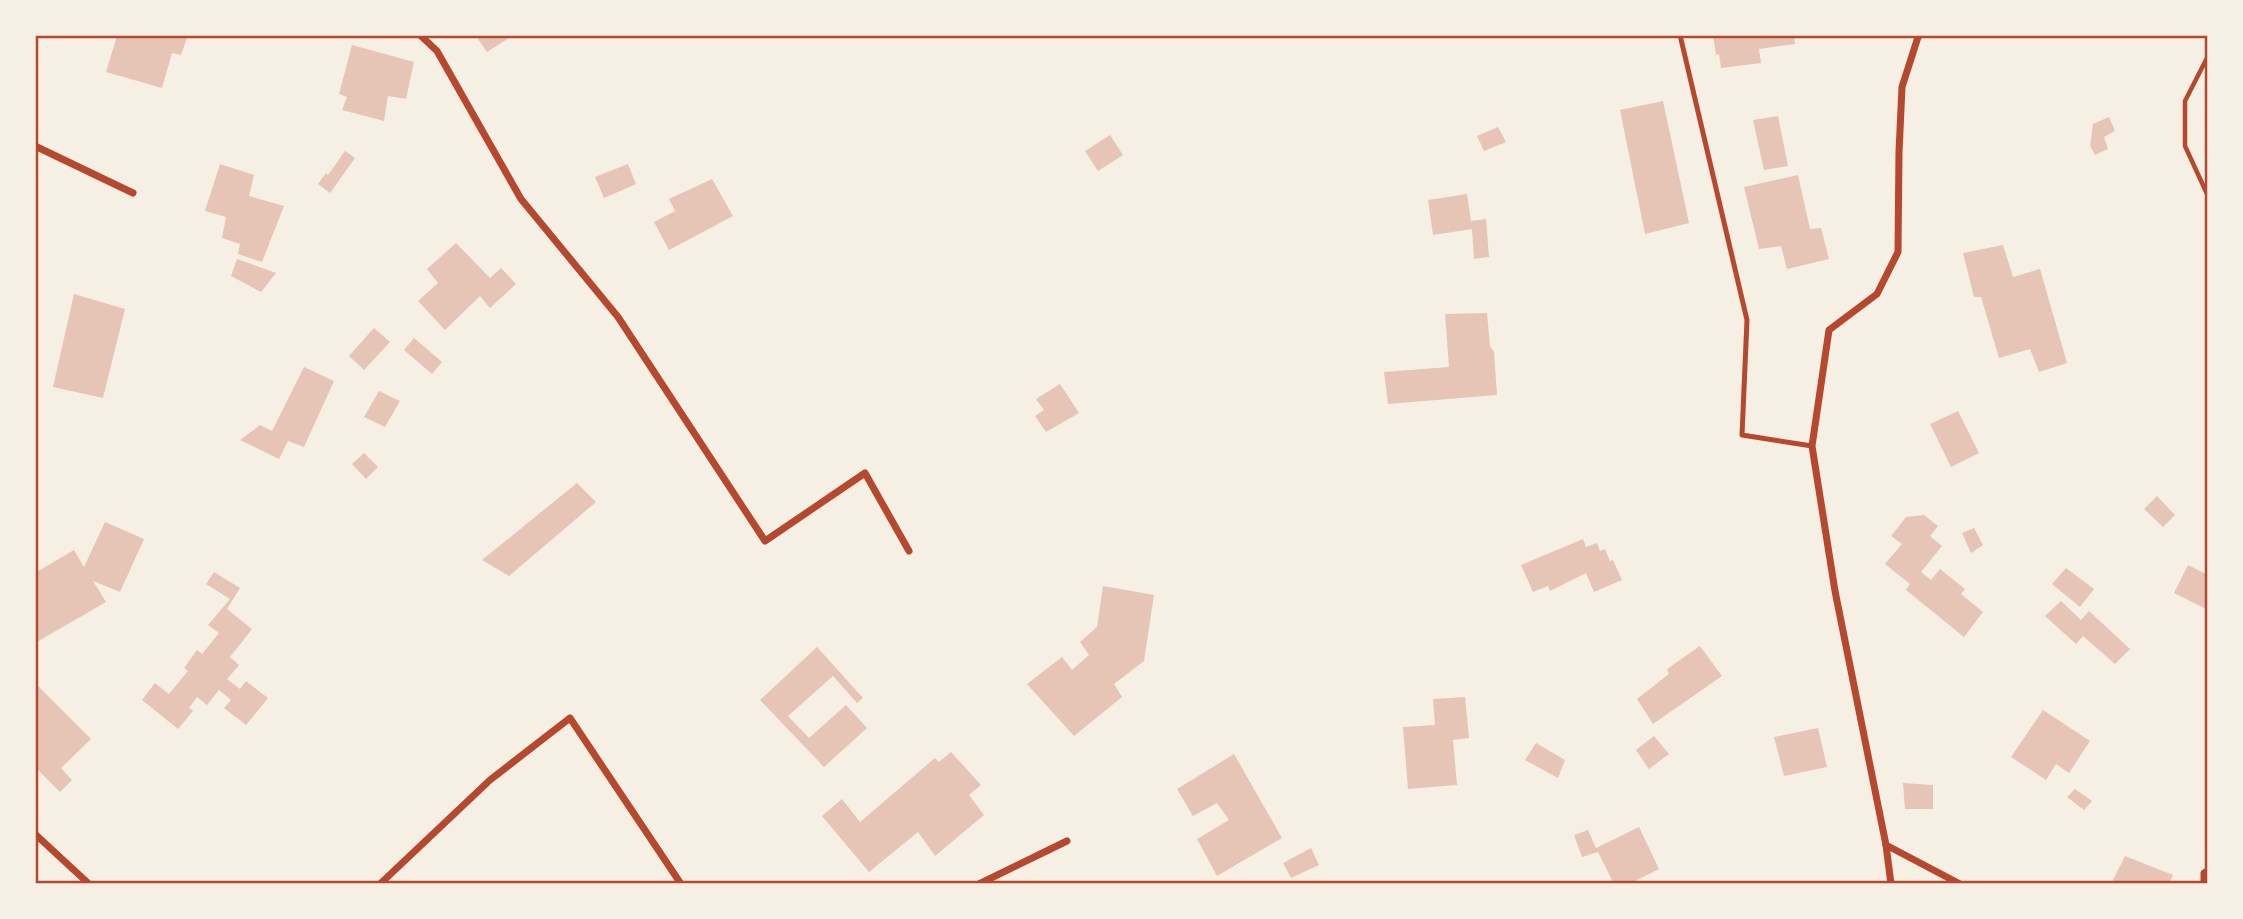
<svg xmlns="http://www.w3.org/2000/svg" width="2243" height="919" viewBox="0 0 2243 919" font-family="Rubik,sans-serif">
	<rect width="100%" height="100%" fill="#f6efe4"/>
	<g fill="#e6c5b7">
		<path d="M126,35h62l-7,20 -9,-2 -10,35 -56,-16 11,-36 9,2z"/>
		<path d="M477,35h29l3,3 -22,14 -11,-16z"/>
		<path d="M1713,35h81l1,9 -36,5 2,14 -40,5 -2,-14 -3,1z"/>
		<path d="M352,45l62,17 -8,37 -18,-3 -4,25 -42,-11 5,-13 -8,-3z"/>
		<path d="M1663,101l26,122 -44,11 -25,-124z"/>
		<path d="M1778,116l10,50 -24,4 -11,-50z"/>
		<path d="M2109,117l6,14 -11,6 4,12 -13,6 -5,-9 3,-22z"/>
		<path d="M1498,127l8,15 -22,9 -7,-15z"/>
		<path d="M1110,135l13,20 -25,16 -13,-20z"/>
		<path d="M345,151l10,7 -25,35 -12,-9 8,-11 2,2z"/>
		<path d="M220,164l34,11 -5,21 35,10 -22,56 -24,-8 2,-10 -18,-6 4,-21 -21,-6z"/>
		<path d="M628,164l8,20 -32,14 -9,-21z"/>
		<path d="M1798,175l12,54 11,-1 8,31 -42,10 -6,-23 -22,3 -15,-62z"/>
		<path d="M712,179l21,37 -64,34 -15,-28 21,-11 -6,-12z"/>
		<path d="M1467,194l4,27 15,-2 3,38 -15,2 -2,-30 -39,6 -5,-35z"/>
		<path d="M456,243l34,35 11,-10 15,16 -26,24 -10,-12 -35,34 -27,-29 20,-18 -11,-14z"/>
		<path d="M2003,245l10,32 27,-8 27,94 -28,9 -9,-23 -31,9 -18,-61h-7l-11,-44z"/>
		<path d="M237,259l39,14 -15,19 -30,-16z"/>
		<path d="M74,294l51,15 -22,89 -50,-11z"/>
		<path d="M1487,313l3,33 4,6 3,43 -109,9 -4,-32 65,-5 -4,-53z"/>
		<path d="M374,328l16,14 -26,28 -15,-14z"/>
		<path d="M414,338l28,24 -10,12 -28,-24z"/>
		<path d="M304,367l30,14 -30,66 -16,-6 -9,18 -39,-19 20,-15 12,6z"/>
		<path d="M1060,384l19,29 -33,19 -11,-16 9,-6 -8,-11z"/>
		<path d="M379,391l21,10 -15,26 -21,-10z"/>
		<path d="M1958,411l21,42 -28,14 -21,-43z"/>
		<path d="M364,453l14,14 -12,12 -14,-15z"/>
		<path d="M577,483l19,19 -87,74 -27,-16z"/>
		<path d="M2157,496l18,19 -12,12 -19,-18z"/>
		<path d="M1924,515l14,11 -8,10 12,10 -21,26 10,8 9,-11 25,20 -4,5 22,18 -19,25 -58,-47 4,-6 -25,-20 17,-20 -11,-8 15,-19z"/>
		<path d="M105,522l39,17 -24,53 -27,-11 13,21 -71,41v-70l39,-23 10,17z"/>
		<path d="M1974,528l9,17 -12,8 -9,-20z"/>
		<path d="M1583,539l3,8 11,-4 3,8 5,-2 5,12 3,-1 9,20 -28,12 -8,-19 -36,18 -2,-5 -15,6 -12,-27z"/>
		<path d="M2188,565l20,10v35l-34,-17z"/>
		<path d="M2066,568l28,21 -14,18 -28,-23z"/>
		<path d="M214,572l26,16 -13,21 25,20 -22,28 9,8 -12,14 13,10 6,-8 22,17 -22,27 -22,-17 7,-8 -12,-10 -12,15 -10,-8 -8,11 4,3 -15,18 -36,-29 13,-17 14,11 19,-23 -4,-3 13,-18 5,4 17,-21 -11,-8 22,-26 -24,-15z"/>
		<path d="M1103,586l51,9 -10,66 -30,23 8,13 -48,39 -47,-52 35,-27 10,13 17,-15 -9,-13 17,-15z"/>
		<path d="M2061,601l20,19 8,-9 41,38 -15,15 -32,-28 -7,8 -31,-28z"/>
		<path d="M1700,646l22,30 -69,48 -16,-25 32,-25 -2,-5z"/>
		<path d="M817,647l46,51 -6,5 -24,-27 -45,40 21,22 37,-33 21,23 -43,39 -64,-67z"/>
		<path d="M35,683l56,56 -30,29 11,12 -12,12 -25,-25z"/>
		<path d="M1465,697l4,41 -16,2 4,45 -49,4 -5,-62 32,-2 -2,-26z"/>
		<path d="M2043,710l47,31 -21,32 -13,-9 -10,16 -35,-23z"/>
		<path d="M1818,728l9,39 -43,9 -10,-39z"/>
		<path d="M1654,736l15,18 -20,15 -13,-19z"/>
		<path d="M1536,743l29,17 -7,18 -33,-18z"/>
		<path d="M951,752l30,33 -12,10 15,20 -49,41 -17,-24 -49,40 -47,-56 20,-17 18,23 75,-64 4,4z"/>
		<path d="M1234,754l48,84 -65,38 -20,-37 32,-19 -12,-17 -24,13 -16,-27z"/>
		<path d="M1903,783l30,2v24h-28z"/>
		<path d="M2075,789l17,12 -8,9 -17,-13z"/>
		<path d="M1639,827l20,42 -30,15h-15l-16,-32 -16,5 -8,-22 14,-5 8,18z"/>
		<path d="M1311,848l8,17 -28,13 -8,-15z"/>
		<path d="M2125,856l48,19 -4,9h-58z"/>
	</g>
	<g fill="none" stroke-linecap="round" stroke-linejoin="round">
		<path stroke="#b5482f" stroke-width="4.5" d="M2208,56l-23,45v45l23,50"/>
		<path stroke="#b5482f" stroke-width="5" d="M1680,35l67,285 -5,115 70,11"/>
		<g stroke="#b5482f" stroke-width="7">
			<path d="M420,35l17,16 84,148 97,118 147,224 100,-68 44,78"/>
			<path d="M35,148v-2l98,47"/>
			<path d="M35,834l54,50"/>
			<path d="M1886,845l74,39"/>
			<path d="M380,884l110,-104 80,-62 111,166"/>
			<path d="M979,884l88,-43"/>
			<path d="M1891,884l-5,-39 -51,-254 -23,-145 17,-116 48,-36 21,-42 1,-100 3,-65 16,-50 2,-2"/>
			<path d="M2204,884v-11l4,-2"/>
		</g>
	</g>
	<rect width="2243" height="919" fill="none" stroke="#f6efe4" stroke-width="74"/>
	<rect x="37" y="37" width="2169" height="845" fill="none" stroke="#b5482f" stroke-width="2.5"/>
</svg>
